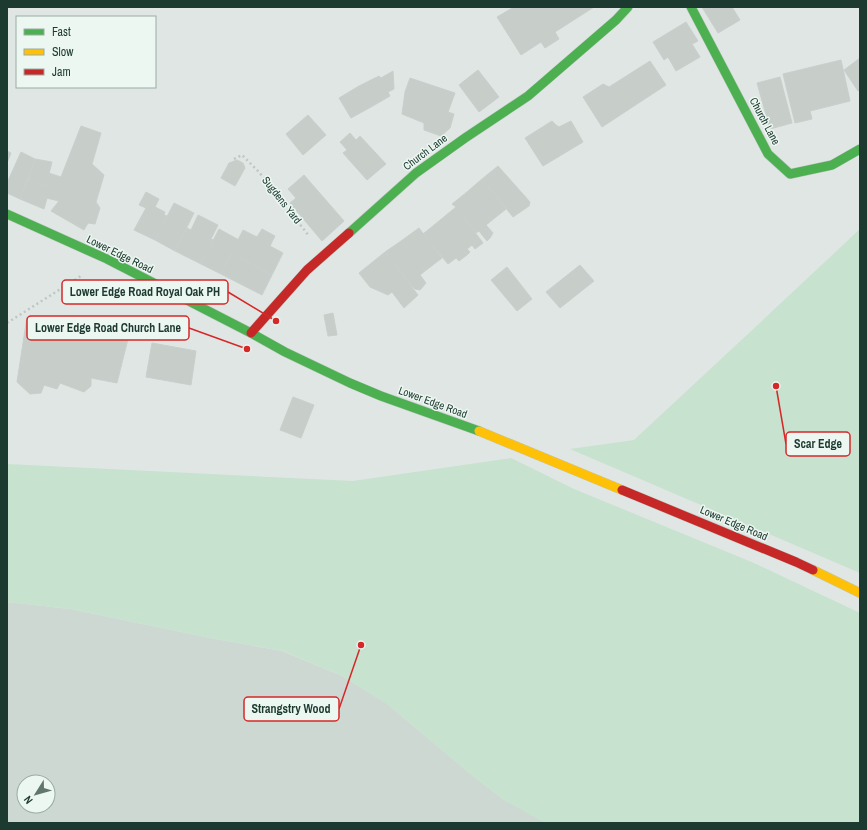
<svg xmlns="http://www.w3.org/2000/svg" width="867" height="830" viewBox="0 0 867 830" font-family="'Archivo Narrow',sans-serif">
	<rect width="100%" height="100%" fill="#e0e6e3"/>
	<path fill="#cdd8d3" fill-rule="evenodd" d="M7,602l63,7 140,29 72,13 60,25 44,27 82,69 36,28 44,23h-541zM24,782h24v24h-24z"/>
	<g fill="#c7e2ce">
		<path d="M860,229v344l-290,-124 64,-9 115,-107z"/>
		<path d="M511,458l63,31 180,74 106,50v210h-315l-41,-23 -36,-28 -82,-69 -44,-27 -59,-25 -73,-13 -140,-29 -63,-7v-138l346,17z"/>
	</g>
	<g fill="#c7ceca" stroke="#c8cfcc">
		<path d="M514,7h80l-39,25 4,7 -14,9 -4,-6 -20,13 -24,-38z"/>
		<path d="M702,7h30l8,13 -22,13z"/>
		<path d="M686,22l12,19 -6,3 8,13 -24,14 -8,-14 -4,3 -11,-18z"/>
		<path d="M860,58v32l-2,1 -14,-21z"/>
		<path d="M841,60l9,41 -40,10 2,8 -17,4 -12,-49z"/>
		<path d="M650,61l16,24 -64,42 -19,-30 20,-13 6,3z"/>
		<path d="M478,70l21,27 -20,15 -20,-27z"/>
		<path d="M393,71l1,18 -6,3 2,4 -19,11 -12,-21 20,-10 2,2z"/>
		<path d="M780,77l12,46 -22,6 -13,-46z"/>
		<path d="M410,78l45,15 -7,19 6,2 -4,14 -9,8 -17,-6v-7l-22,-9 3,-22z"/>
		<path d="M359,86l12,21 -20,11 -12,-20z"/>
		<path d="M308,115l18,20 -23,20 -17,-21z"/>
		<path d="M552,121l4,4 3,2 12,-6 12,21 -40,24 -18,-28z"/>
		<path d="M81,126l20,7 -9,31 12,11 -8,27 4,6 -5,16 -7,-1 -4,7 -33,-19 8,-10 -17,-4 7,-24 12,4z"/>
		<path d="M350,133l6,7 4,-4 26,28 -19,16 -24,-27 4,-3 -7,-8z"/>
		<path d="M7,151l4,2 -4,10z"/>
		<path d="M21,152l14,7 -15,40 -13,-6v-10z"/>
		<path d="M35,159l17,3 -6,24 -18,-6z"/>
		<path d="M237,160l6,3 2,5 -10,18 -14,-8 8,-15z"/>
		<path d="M498,166l32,36 -1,4 -16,11 -31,-38z"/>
		<path d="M304,175l40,46 -22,20 -32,-38 6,-5 -8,-9z"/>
		<path d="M482,179l24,30 -15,12 -24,-29z"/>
		<path d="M28,180l18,6 -4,11 5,1 -3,11 -24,-10z"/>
		<path d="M146,192l13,7 -4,8 10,5 -1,3 3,1 -12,24 -21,-10 12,-22 -7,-3z"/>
		<path d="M467,192l24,29 -5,4 7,8 -3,5 -3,3 -8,-10 -3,2 -20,-26 -4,-3z"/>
		<path d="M174,203l20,10 -19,38 -20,-11z"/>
		<path d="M456,207l27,36 -8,6 -3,-4 -5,4 3,3 -3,3 -28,-34z"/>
		<path d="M198,215l20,10 -7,14 3,1 -13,24 -26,-13 12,-23 4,2z"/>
		<path d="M439,221l28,34 -8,6 -3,-3 -8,6 -25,-30z"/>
		<path d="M419,228l23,30 -17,13 -24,-30z"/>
		<path d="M219,229l20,11 -18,34 -20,-10z"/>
		<path d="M262,229l13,7 -5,10 13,7 -11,22 -41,-21 12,-24 14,7z"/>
		<path d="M401,241l24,30 -5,4 6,8 -6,7 -5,-1 -4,-4 -26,-33z"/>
		<path d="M385,252l33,43 -14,13 -12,-16 -4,3 -18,-8 -11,-14z"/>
		<path d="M231,254l41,21 -10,20 -41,-21z"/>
		<path d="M580,265l14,16 -34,27 -14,-16z"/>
		<path d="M507,267l25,32 -15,12 -26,-31z"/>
		<path d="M333,313l4,22 -9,1 -4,-21z"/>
		<path d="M27,317l101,22 -11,44 -26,-5v8l-7,6 -24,-9 -3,6 -13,-4 -3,8 -11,1 -13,-12z"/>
		<path d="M152,343l44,8 -5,34 -45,-8z"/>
		<path d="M293,397l21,8 -13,33 -21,-8z"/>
	</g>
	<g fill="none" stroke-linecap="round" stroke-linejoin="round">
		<defs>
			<g id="fast">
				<path d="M691,7l77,147 22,20 42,-9 28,-16"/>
				<path d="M7,214l100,45 144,74 34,19 65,31 31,13 98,35"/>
				<path d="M349,233l67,-60 49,-35 63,-42 88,-76 12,-13"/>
			</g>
			<g id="slow">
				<path d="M479,431l143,59"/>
				<path d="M813,570l47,23"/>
			</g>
			<g id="jam">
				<path d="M251,333l56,-63 42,-37"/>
				<path d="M622,490l174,72 17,8"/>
			</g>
		</defs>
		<use href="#fast" stroke="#bbc6c1" stroke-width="10"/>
		<use href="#slow" stroke="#bbc6c1" stroke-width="10"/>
		<use href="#jam" stroke="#bbc6c1" stroke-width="10"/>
		<g stroke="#bdc8c5" stroke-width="2.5" stroke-dasharray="2 3" stroke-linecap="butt">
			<path d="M234,159l8,-4 17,17 50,64"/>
			<path d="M7,323l74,-47"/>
		</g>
		<use href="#fast" stroke="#4caf50" stroke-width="9"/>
		<use href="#slow" stroke="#ffc107" stroke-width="9"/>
		<use href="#jam" stroke="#c62828" stroke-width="9"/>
	</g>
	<g text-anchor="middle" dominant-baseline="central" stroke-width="3" stroke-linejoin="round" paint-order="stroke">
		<g font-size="11" fill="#1d3a31" stroke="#ecf7f1">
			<text transform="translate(765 121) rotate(62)">Church Lane</text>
			<text transform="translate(425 152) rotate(-37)">Church Lane</text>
			<text transform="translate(282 200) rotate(52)">Sugdens Yard</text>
			<text transform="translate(120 254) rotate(26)">Lower Edge Road</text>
			<text transform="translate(433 402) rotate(20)">Lower Edge Road</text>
			<text transform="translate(734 523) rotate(23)">Lower Edge Road</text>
		</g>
	</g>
	<path fill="none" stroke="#d62828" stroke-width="1.5" d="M276 321L228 292M247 349L189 328M776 386L786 444M361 645L339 709"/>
	<g fill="#d62828" stroke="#ecf7f1" stroke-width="1.5">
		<circle cx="276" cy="321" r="4"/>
		<circle cx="247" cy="349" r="4"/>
		<circle cx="776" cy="386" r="4"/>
		<circle cx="361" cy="645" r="4"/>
	</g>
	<g fill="#ecf7f1" stroke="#d62828" stroke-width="1.5">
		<rect x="62" y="280" width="166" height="24" rx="4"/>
		<rect x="27" y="316" width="162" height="24" rx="4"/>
		<rect x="786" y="432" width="64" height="24" rx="4"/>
		<rect x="244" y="697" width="95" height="24" rx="4"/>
	</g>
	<g font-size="12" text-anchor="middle" font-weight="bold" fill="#1d3a31">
		<text x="145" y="296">Lower Edge Road Royal Oak PH</text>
		<text x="108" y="332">Lower Edge Road Church Lane</text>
		<text x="818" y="448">Scar Edge</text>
		<text x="291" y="713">Strangstry Wood</text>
	</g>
	<rect width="867" height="830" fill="none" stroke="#1d3a31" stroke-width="16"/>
	<rect x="16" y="16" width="140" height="72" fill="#ecf7f1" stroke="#99aba4"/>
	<rect x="24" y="29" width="20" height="6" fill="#4caf50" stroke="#99aba4"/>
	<text x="52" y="36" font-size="12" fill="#1d3a31">Fast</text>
	<rect x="24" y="49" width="20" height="6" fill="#ffc107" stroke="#99aba4"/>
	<text x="52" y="56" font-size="12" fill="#1d3a31">Slow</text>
	<rect x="24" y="69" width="20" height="6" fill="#c62828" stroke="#99aba4"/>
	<text x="52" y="76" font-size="12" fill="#1d3a31">Jam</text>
	<g transform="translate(36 794) rotate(233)"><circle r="19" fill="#ecf7f1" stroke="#99aba4"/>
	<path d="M0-3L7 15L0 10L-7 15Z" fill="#61766f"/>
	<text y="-6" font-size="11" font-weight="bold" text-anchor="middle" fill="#1d3a31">N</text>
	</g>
</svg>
